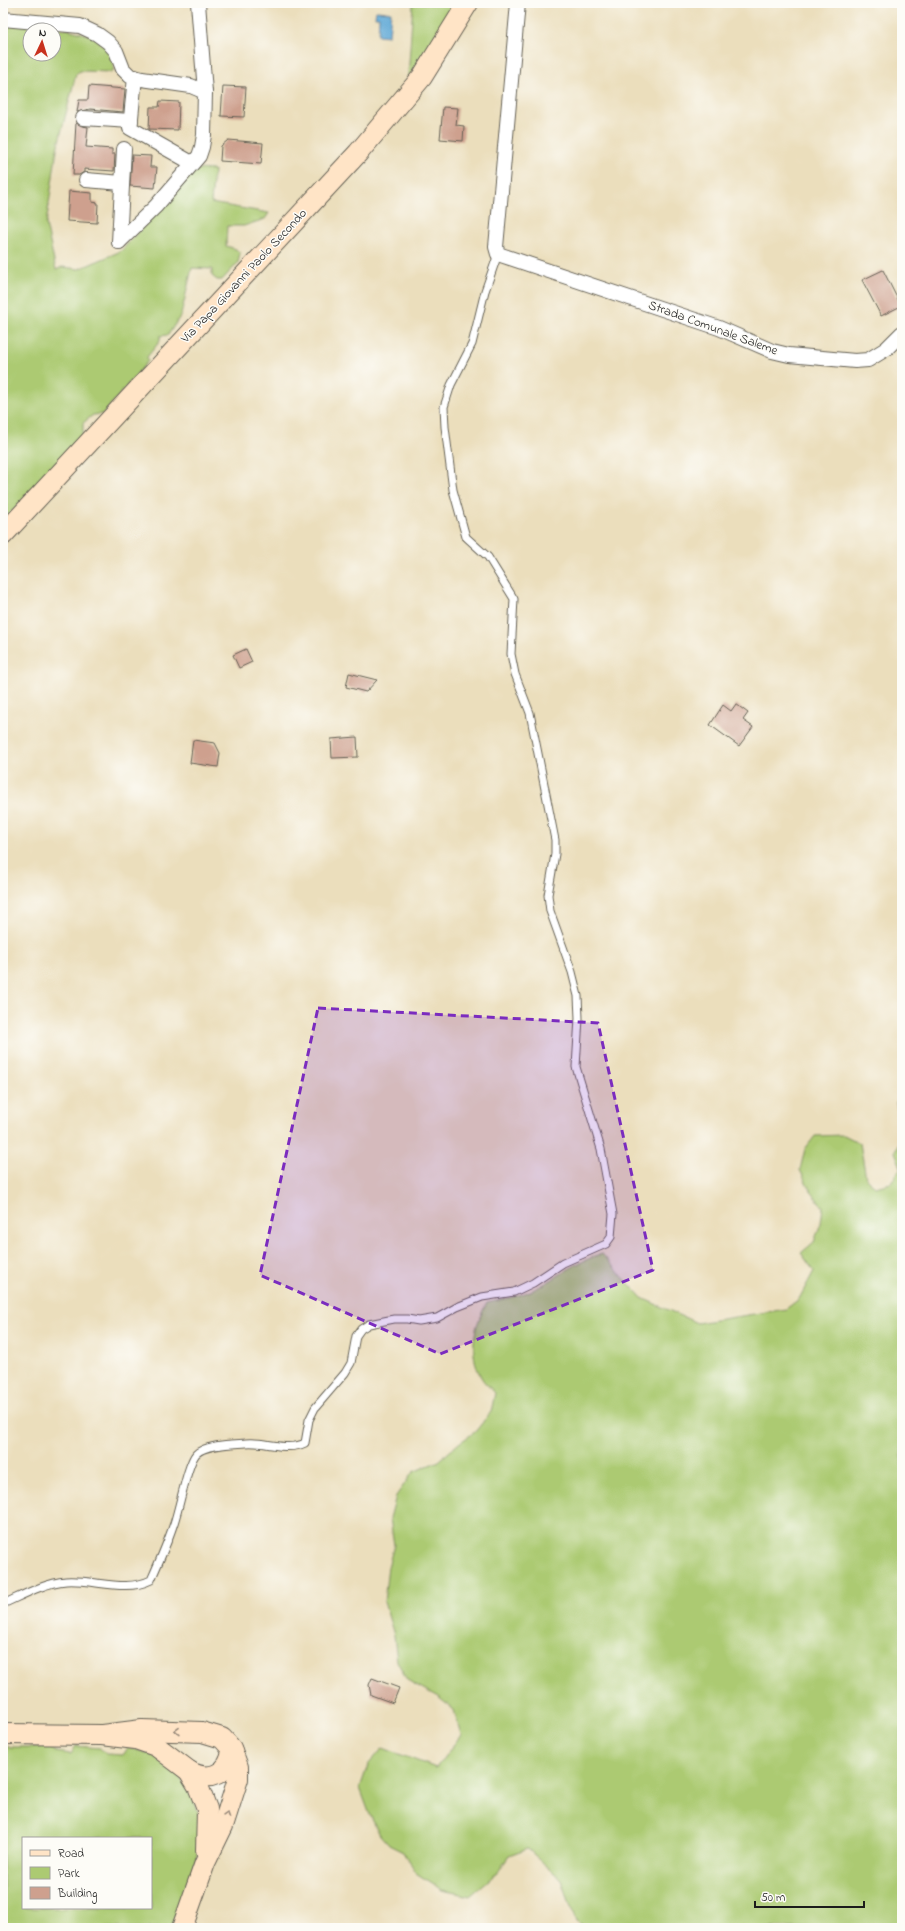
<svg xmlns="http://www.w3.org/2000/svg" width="905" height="1931" viewBox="0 0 905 1931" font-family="'Indie Flower',sans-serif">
	<rect width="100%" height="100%" fill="#fdfcf7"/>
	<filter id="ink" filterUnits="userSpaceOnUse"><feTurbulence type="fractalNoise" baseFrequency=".025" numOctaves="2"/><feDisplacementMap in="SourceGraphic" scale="8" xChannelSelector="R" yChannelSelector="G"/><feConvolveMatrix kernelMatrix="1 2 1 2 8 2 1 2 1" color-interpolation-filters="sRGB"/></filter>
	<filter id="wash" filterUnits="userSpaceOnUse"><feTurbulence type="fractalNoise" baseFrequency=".012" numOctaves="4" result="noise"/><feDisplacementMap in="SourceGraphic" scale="16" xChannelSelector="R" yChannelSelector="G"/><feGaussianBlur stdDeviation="0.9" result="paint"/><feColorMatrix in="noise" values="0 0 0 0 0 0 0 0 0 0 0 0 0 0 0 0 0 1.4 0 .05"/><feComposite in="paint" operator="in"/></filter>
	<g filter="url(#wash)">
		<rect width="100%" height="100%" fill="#ebdebc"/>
		<g fill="#acca72" stroke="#647347" fill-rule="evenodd">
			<path d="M413,3h40l1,5 -22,36 -24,34z"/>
			<path d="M3,23l64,6 29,8 18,21 -1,14 -33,-1 -4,3 -19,75 -11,75 10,46 6,-3 17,2 42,-18 74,-82 19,1 -3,33 58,10 -4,6 -21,7h-17l-1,20 10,3 4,4 -2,10 -16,17h-5l-5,-4v-7l-20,-1 -11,47 -13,20 -8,1v5l-13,16 1,4 -45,53 -10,1 -10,8v11l-80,87zM30,30h24v24h-24z"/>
			<path d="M902,1093v39l-6,-29z"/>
			<path d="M844,1135l16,8 6,35 9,9 16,-4 10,-16 -6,-15 7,-16v792h-316l-10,-6 -14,-42 -34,-31 -19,7 -11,16 -28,24 -28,-6 -26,-17 -13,-21 -14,-7 -9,-10 -10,-20 -10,-27 8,-23 15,-17 53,20 25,-33 -7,-25 -16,-13 -31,-17 -10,-19 -3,-26 -10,-33 4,-35 6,-22 -4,-27 6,-22 17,-24 26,-11 20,-18 16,-11 16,-20 4,-19c-4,-5 -11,-10 -14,-16 -13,-24 -7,-52 6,-74 17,-4 34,-7 50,-15 23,-12 38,-26 65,-34l40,44 55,25 89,-14 13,-10 15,-28 -13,-18 13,-11 7,-19 2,-16 -13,-17 -10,-20 5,-21 10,-13z"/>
			<path d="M76,1746l24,2 6,6 17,1 5,-7c11,3 23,5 32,11 21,13 44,50 41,76 -4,31 -20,63 -30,93h-168v-181h46l7,5 15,2zM23,1838h128v70h-128z"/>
		</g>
		<path fill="#5fa8d6" stroke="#3e6279" d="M376,11l15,1 -2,24 -11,-1 1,-18h-4z"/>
		<g id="blocks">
			<g fill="#cea08e">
				<path d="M89,86l36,3 -2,23 -33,-3 -13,3 2,-12h9z"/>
				<path d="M223,86l23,1 -2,30 -23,-1z"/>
				<path d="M160,101l19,1 -1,28 -29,-1 1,-22h9z"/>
				<path d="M443,107l15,1 -2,17 8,1 -1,15 -23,-2z"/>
				<path d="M76,123l6,3 6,1 -2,20 26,2v5h3l-1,17 -30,-2v3l-5,3h-6z"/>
				<path d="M228,140l35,3 -2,21 -41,-3 1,-15z"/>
				<path d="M132,155l19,1 -1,11h7l-2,21 -25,-2z"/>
				<path d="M69,191l23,2v9l6,1 -1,20 -30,-2z"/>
				<path d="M883,270l18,36 -20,10 -19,-36z"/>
				<path d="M246,649l6,13 -13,6 -6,-13z"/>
				<path d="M349,673l28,7 -11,12 -20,-5z"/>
				<path d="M736,704l12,9 -5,7 10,7 -14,19 -29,-21 13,-20 8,6z"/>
				<path d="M357,737l1,20 -26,1 -1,-19z"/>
				<path d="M193,740l22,3 5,10 -2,14 -28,-4z"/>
				<path d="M372,1678l27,10 -6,15 -22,-8 -2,-10z"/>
			</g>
		</g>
	</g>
	<g filter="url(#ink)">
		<use href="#blocks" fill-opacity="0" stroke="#646054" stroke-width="1"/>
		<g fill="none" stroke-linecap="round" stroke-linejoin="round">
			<defs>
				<path id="lane" d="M3,1604c20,-9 41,-21 63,-23 28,-2 59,12 85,-1 8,-18 16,-36 22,-54 6,-15 14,-62 23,-72 9,-10 38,-10 50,-11 20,-2 41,9 59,0l4,-23 6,-12 30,-35 6,-10 5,-27 5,-7 8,-5 25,-5h13l12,2 18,-3 20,-11 25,-10 32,-5 19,-9 30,-20 43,-19 5,-7 2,-23 -12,-65 -25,-82 3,-49 -1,-22 -6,-24 -22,-61 -2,-16 7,-41v-14l-25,-127 -15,-39 -4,-20 3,-55 -26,-42 -22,-20 -13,-47 -8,-63 -1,-20 7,-22 21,-41 13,-53 13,-37"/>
				<g id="street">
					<path d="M518,3l-22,244 2,7 221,74 53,23 17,4 66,6 13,-1 18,-11 16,-16"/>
					<path d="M3,19l77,7 17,8 11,8 8,9 7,18 7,7 12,3 49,7 14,6"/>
					<path d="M135,77l-5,51 62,35"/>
					<path d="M83,118l48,3"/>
					<path d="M86,180l36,3"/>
					<path d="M119,242l37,-36 43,-50 3,-9 2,-12 1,-43 -7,-89"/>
					<path d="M119,242l5,-93"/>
				</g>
				<g id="secondary">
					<path d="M3,535l355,-382 64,-76 46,-74"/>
					<path d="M3,1734l99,1 34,4 20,7 33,25 9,15 9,23 -1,42"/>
					<path d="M102,1735l40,-5 60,2 20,6 9,10 7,19v12l-15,47 -18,37 -23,65"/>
					<path d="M189,1771c20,12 40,3 43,-20"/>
				</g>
			</defs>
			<use href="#lane" stroke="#646054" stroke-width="9"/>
			<use href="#street" stroke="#646054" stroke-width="16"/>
			<use href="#secondary" stroke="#646054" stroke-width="22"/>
			<use href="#lane" stroke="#fff" stroke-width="7"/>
			<use href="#street" stroke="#fff" stroke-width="14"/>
			<use href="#secondary" stroke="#ffe4c6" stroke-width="20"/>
		</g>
		<defs><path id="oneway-chevron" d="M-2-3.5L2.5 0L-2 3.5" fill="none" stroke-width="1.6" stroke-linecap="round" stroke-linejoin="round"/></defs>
		<g stroke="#998a7a">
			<use href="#oneway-chevron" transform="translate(177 1731) rotate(-179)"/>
			<use href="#oneway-chevron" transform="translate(227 1815) rotate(-72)"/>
		</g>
	</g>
	<path fill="#7b2cbf" fill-opacity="0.2" stroke="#7b2cbf" stroke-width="3" stroke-dasharray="8 5" stroke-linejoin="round" d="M318,1008l280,15 55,247 -213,84 -180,-79z"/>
	<g text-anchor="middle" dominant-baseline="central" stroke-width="3" stroke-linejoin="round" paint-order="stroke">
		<g font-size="13" fill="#1c1c1c" stroke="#fdfcf7">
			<text transform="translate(244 276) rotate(-47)">Via Papa Giovanni Paolo Secondo</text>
			<text transform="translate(713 328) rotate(20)">Strada Comunale Saleme</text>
		</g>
	</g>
	<rect width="905" height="1931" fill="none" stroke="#fdfcf7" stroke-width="16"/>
	<rect x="22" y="1837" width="130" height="72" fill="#fdfcf7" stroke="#a3a29f"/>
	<rect x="30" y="1850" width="20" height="6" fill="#ffe4c6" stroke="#a3a29f"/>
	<text x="58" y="1857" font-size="12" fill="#1c1c1c">Road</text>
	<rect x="30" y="1867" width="20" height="12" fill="#acca72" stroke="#a3a29f"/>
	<text x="58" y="1877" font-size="12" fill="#1c1c1c">Park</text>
	<rect x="30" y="1887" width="20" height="12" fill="#cea08e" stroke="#a3a29f"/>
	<text x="58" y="1897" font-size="12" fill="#1c1c1c">Building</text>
	<g transform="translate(42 42) rotate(4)"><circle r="19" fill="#fdfcf7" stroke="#a3a29f"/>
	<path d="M0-3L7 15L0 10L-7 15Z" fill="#c8321e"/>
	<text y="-6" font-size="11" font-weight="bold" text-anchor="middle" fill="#1c1c1c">N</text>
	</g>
	<path d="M755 1901v6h109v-6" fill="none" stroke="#1c1c1c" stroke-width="2"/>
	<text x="761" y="1901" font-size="12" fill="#1c1c1c" stroke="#fdfcf7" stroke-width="3" paint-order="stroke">50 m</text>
</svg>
